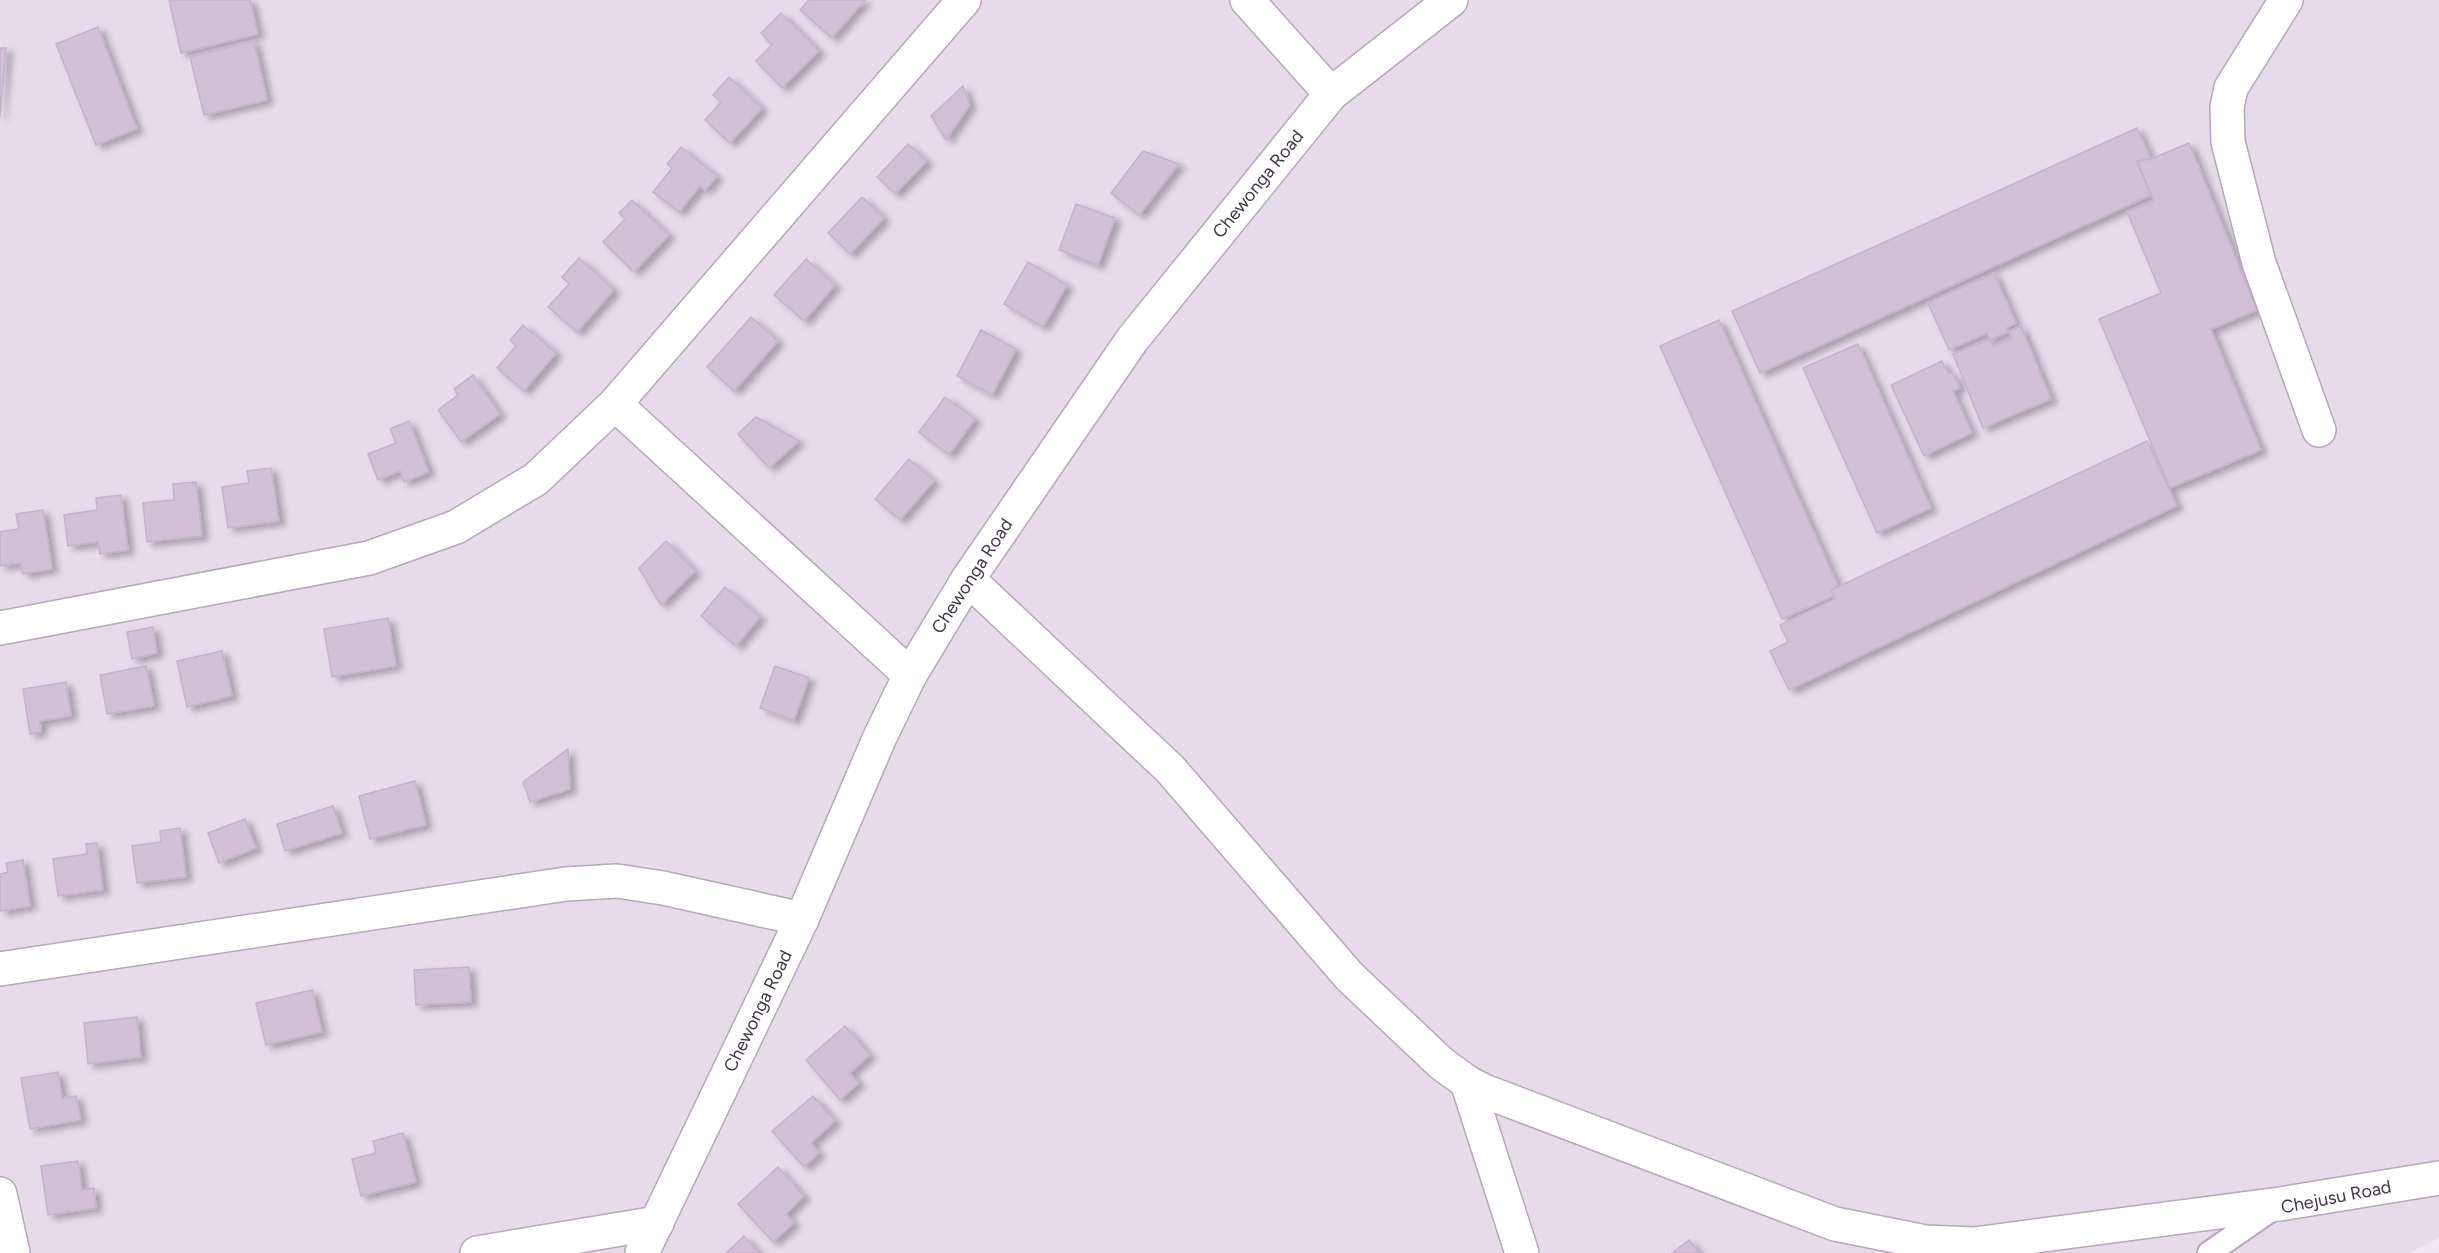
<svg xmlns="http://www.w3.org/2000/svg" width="2439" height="1253" viewBox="0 0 2439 1253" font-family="Figtree,sans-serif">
	<defs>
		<filter id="shadow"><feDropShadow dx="6" dy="4" stdDeviation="3" flood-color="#0004"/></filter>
	</defs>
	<rect width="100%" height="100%" fill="#f1e7f2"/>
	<path fill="#e7daea" d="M0,0h2439v1238l-30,15h-2409z"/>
	<g fill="#d1c0d6" stroke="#c7b1ce" stroke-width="1.5" filter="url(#shadow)">
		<path d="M169,0h81l8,34 -77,19z"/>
		<path d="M809,0h56l-33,38 -32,-28z"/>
		<path d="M781,13l38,38 -37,37 -26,-27 16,-16 -11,-12z"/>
		<path d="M98,27l39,102 -41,16 -40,-101z"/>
		<path d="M254,41l13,59 -63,15 -14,-58z"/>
		<path d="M0,48h6l-6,69z"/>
		<path d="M729,77l33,31 -32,35 -25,-23 16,-18 -8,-7z"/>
		<path d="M963,86l7,19 -24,35 -15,-24z"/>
		<path d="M2137,128l14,31 -14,2 14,34 -391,178 -28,-62z"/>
		<path d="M2189,143l68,167 -46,19 50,121 -91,38 -71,-169 62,-26 -34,-81 27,-11 -17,-40 14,-2z"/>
		<path d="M908,144l19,17 -32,33 -18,-17z"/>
		<path d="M681,147l36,29 -12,14 -5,-4 -21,26 -26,-20 19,-24 -5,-4z"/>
		<path d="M1143,151l36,13 -40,51 -28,-22z"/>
		<path d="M862,197l22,21 -34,36 -22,-21z"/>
		<path d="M632,200l37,35 -35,37 -31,-30 22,-23 -6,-6z"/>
		<path d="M1076,204l39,14 -17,47 -39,-15z"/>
		<path d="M579,258l35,32 -37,42 -29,-25 21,-23 -7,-7z"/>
		<path d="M806,259l29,26 -31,36 -30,-26z"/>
		<path d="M1028,262l39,23 -24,42 -39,-23z"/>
		<path d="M1994,273l22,50 -9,5 1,4 -18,8 -3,-7 -38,17 -21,-47z"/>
		<path d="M751,317l27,24 -44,50 -27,-24z"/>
		<path d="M1719,320l119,266 -7,4 3,6 -52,23 -122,-273z"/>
		<path d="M523,325l33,28 -32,38 -27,-23 19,-22 -6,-6z"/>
		<path d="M2021,326l30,73 -68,29 -30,-74 37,-15 3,7 19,-8 -3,-7z"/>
		<path d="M981,330l35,19 -24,46 -35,-19z"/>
		<path d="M1858,344l73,164 -54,25 -74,-165z"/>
		<path d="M1942,361l6,12h4l8,15 -7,3 19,42 -48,23 -33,-71z"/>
		<path d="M473,375l27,39 -39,28 -23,-32 20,-15 -4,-6z"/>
		<path d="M945,397l30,22 -26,36 -30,-23z"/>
		<path d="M756,417l43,24 -30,27 -31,-34z"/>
		<path d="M409,421l20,51 -25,10 -4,-11 -22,9 -10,-26 28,-11 -6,-14z"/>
		<path d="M2147,441l30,65 -388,184 -19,-39 18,-9 -8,-17 55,-26 -4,-9z"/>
		<path d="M909,459l25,22 -34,39 -25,-21z"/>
		<path d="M271,468l8,53 -51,7 -6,-41 27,-4 -2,-12z"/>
		<path d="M196,482l6,54 -55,6 -4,-39 31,-3 -1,-16z"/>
		<path d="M121,495l7,55 -28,4 -2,-12 -30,4 -4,-31 33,-5 -1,-12z"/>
		<path d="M43,510l9,59 -29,5 -2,-11 -21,3v-34l19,-3 -3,-15z"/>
		<path d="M666,541l29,30 -34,34 -22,-37z"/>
		<path d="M725,587l35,30 -24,29 -35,-30z"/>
		<path d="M388,618l8,48 -64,11 -8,-48z"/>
		<path d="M153,627l4,26 -25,6 -5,-27z"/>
		<path d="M222,651l10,45 -45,11 -10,-46z"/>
		<path d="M146,666l8,40 -47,8 -7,-39z"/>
		<path d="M775,666l34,12 -15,42 -34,-12z"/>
		<path d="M66,682l5,34 -31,5 1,11 -11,2 -7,-45z"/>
		<path d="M568,749l2,40 -40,13 -7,-20z"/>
		<path d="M415,781l11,44 -56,14 -11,-43z"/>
		<path d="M333,806l9,27 -57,18 -8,-27z"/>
		<path d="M245,819l11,29 -37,15 -11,-30z"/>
		<path d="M180,828l6,49 -49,6 -5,-37 29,-4 -1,-11z"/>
		<path d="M97,843l6,47 -45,6 -5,-37 34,-5 -1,-10z"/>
		<path d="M23,860l7,46 -30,5v-37l8,-2 -2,-9z"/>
		<path d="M469,967l2,35 -55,3 -2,-35z"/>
		<path d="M312,990l10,42 -56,13 -10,-42z"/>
		<path d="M137,1017l4,40 -53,7 -4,-41z"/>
		<path d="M845,1026l25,29 -20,18 9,10 -19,17 -34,-40z"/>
		<path d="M58,1072l4,26 14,-2 5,24 -51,9 -9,-51z"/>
		<path d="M813,1096l22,25 -24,22 8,10 -15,14 -32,-36z"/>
		<path d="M403,1133l13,49 -55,14 -9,-37 24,-6 -3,-12z"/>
		<path d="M78,1161l4,29 12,-2 2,20 -48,7 -7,-49z"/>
		<path d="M778,1167l26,29 -18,18 8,9 -21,19 -35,-38z"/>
		<path d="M744,1236l15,17h-33z"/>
		<path d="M1689,1240l10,13h-27z"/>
	</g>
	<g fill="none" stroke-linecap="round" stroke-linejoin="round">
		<defs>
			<path id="service" d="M2209,1253l65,-45"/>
			<g id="minor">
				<path d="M1247,0l84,94"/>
				<path d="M2286,0l-55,88 -4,19 1,35 31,121 60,167"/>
				<path d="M615,404l295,271"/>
				<path d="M968,579l202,190 179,207 93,88 25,18 17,9 351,133 90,18 49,2 306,-40 159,-26"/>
				<path d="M0,628l369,-70 87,-31 80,-48 79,-75 349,-404"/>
				<path d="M0,969l566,-85 51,-3 46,7 139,31"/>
				<path d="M1467,1082l55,171"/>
				<path d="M0,1194l13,59"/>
				<path d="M477,1253l180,-30"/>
				<path d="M642,1253l160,-334 77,-180 31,-64 58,-96 164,-239 199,-246 120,-94"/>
			</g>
		</defs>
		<use href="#service" stroke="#b7a7ba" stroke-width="26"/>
		<use href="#minor" stroke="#b7a7ba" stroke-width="36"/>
		<use href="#service" stroke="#fff" stroke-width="22"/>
		<use href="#minor" stroke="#fff" stroke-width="33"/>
	</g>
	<g text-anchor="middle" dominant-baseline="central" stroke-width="4.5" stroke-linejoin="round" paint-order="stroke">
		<g font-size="18" fill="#423745" stroke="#fff">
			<text transform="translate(1258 184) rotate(-51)">Chewonga Road</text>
			<text transform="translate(972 576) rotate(-57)">Chewonga Road</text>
			<text transform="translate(758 1011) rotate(-64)">Chewonga Road</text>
			<text transform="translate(2336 1197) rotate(-11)">Chejusu Road</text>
		</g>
	</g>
</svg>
